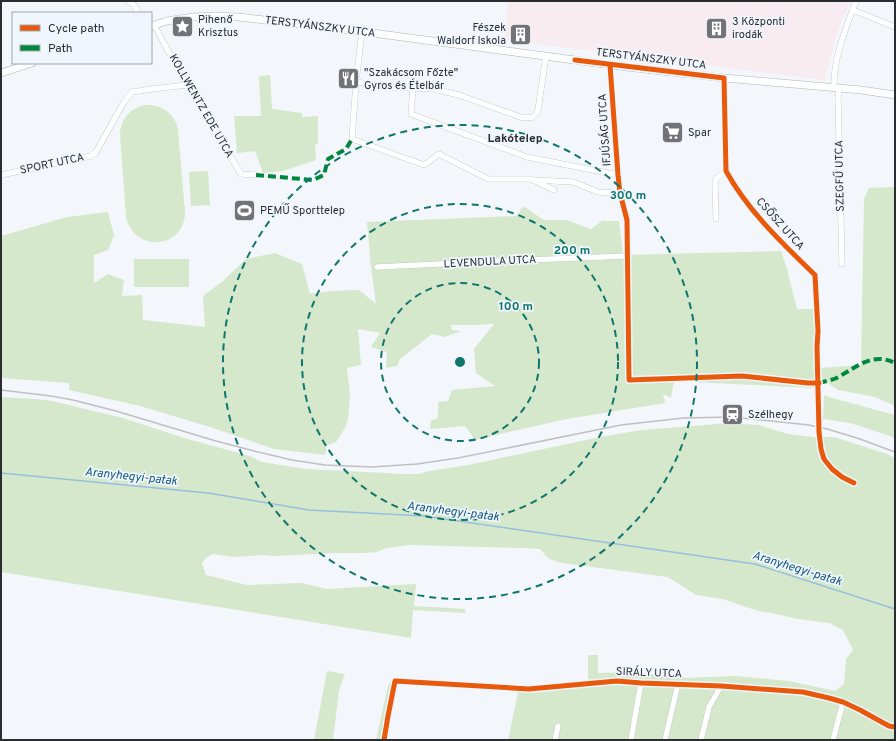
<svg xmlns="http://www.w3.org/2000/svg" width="896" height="741" viewBox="0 0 896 741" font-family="Overpass,sans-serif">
	<rect width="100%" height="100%" fill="#f3f6fa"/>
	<path fill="#f9ecf0" d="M508,1h343l-8,18 -5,11 -10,38 -2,4 -1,8 -321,-40z"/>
	<g fill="#d5e8cb">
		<path d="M270,75l2,34 30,4v4l16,-1v28h-3l1,16 -33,11 -20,2 -8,-22 -18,2 -3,-37h27l-2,-40z"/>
		<path d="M144,105c17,-1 31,8 34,25l7,83c-1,36 -51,40 -59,4l-6,-82c0,-16 10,-26 24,-30z"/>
		<path d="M208,171l2,34 -19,1 -2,-34z"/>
		<path d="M895,187v219l-20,-9 -37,-7 -18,-13 -1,-9 42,-3 3,-166 5,-11z"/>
		<path d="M523,206l21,14h22l25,9 11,-8h17l4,34 158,-4 6,18 10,40h16l3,59 -2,9v11l-140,-7 -3,17 -8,-4 2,9 -98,16 -41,9 -51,12 -10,-14 -35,3 1,-8 7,-3v-16l10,-1 4,-11 43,-4 -19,-13 -2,-24 20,-25 -18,1h-25l1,5 9,1 -16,6 -13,-3 -32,25 -3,7 -11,2 1,-16 -16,-5 9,-14 -22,-4 3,36 -14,3 3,27 -2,24 -3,9 -9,14 -9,3 -2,10 -51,-6 -64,-22 -70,-21 -71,-16v-7l-68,-5v-142l66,-19 41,-5 6,23 -6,15 -14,5v28l14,-9 16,6 -2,16 20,-1 1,25 62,7 -2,-31 20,-15 23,-22 29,-6 27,11 8,30 21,-3 28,-1 17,14 -5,-37 -4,-45 150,-6z"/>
		<rect x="134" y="259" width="55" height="28"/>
		<path d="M824,395l8,3 63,17v24l-5,-3 -40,-13 -27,-4z"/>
		<path d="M1,397l47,3 75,18 61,20 66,18 12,6 44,7 81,4 11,1h21l10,-3 39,-6 132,-28 42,-7 88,-7 29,2 29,9 26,3h20l53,17 8,4v282h-387l11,-52 69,-5v-28h10v18l38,-1 46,6 54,-2 53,5 46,10 9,-7 2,-25 7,-9 -10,-20 -14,-7 -31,-4 -27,-6 -13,-2 -35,-12 -27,-4 -28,-18 -106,-14 -13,-4 -9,-10 -19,-1 -111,-3 -24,3 -9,4 -13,1h-30l-60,3 -11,-1 -29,2 -22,-3 -6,4 -4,5 4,12 41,10 54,-2 26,6 89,-5 -2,22 51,3v4l-52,-3 -2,28 -410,-66z"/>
		<path d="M327,671l18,3 -6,16 -6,50h-19z"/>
		<path d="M392,680l3,1 -15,59h-4l12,-54z"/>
	</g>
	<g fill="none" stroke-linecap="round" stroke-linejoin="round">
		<path stroke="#97bfdd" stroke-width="1.5" d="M1,473l207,20 101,17 115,6 331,48 140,45"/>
		<defs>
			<g id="minor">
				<path d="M128,1l6,4 4,8"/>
				<path d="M853,10l42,17"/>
				<path d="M154,25l33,60 54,89 15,1"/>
				<path d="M362,32l-6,50 -4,57 72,26 15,-11 49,25h43l23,11"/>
				<path d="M610,65l8,110 2,18 7,27 2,160 113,-4 66,7h11"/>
				<path d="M724,78l2,93c22,40 56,72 89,104l3,56 -1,16 2,85 2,17 3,10 8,10 10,8 12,6"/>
				<path d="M356,82l33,5 45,2 25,6 61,22c9,1 14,3 18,-7l8,-54"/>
				<path d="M413,88l-2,26 116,43 91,18"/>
				<path d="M834,88c-1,-30 12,-60 22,-87"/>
				<path d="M839,88l-1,9 4,167"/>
				<path d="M1,175l47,-10 43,-9 5,-4 28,-50 8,-10 20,-3 35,-4"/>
				<path d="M534,180l39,2 25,10 22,1"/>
				<path d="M716,219l-1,-37 2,-4 9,-7"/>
				<path d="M377,267l124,-6 126,-5"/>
				<path d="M384,740l4,-24 7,-35 134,8 88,-8 24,2 80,3 82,6 26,6 14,4 17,8 29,16 6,1"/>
				<path d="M555,740l3,-14"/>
				<path d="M631,740l10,-57"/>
				<path d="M665,740l13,-56"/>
				<path d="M701,740l8,-33 12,-21"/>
				<path d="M833,740l10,-38"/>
			</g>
			<g id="major">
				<path d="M151,26l16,-5 26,-4 21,-1 25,1 111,13 277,37 97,11 137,12 34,5"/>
				<path d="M1,73l31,-10"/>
			</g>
		</defs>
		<use href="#minor" stroke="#b2b3b6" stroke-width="6"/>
		<use href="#major" stroke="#b2b3b6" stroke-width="8"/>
		<use href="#minor" stroke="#fdfefe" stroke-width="5.5"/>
		<use href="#major" stroke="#fdfefe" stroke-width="7"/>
		<path stroke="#c0c0c2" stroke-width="1.5" d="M1,390l50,6 22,4 43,11 100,30 38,10 38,9 33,5 47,2 45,-3 41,-6 163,-33 62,-7 49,-1 77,8 18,4 30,9 38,14"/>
		<g stroke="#00873e" stroke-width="4" stroke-dasharray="8 4" stroke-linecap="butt">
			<path d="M256,175l57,5 11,-5 4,-16 18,-10 6,-10"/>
			<path d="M819,383c7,-2 15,-3 21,-7 18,-10 33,-24 55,-13"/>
		</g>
		<defs>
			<g id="cycleway">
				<path d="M575,60l149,18 2,93c22,40 56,72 89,104l3,56 -1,16 2,85 2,17 3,10 8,10 10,8 12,6"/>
				<path d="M610,65l8,110 2,18 7,27 2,160 113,-4 66,7h11"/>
				<path d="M384,740l4,-24 7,-35 134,8 88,-8 24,2 80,3 82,6 26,6 14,4 17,8 29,16 6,1"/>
			</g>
		</defs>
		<use href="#cycleway" stroke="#f0f6fd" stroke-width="8"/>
		<use href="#cycleway" stroke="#e8590c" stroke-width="5"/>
	</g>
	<g fill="none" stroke="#0f766e" stroke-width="2" stroke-dasharray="7 5">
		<circle cx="460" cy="362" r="79"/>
		<circle cx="460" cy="362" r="158"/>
		<circle cx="460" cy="362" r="237"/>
	</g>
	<defs>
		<symbol id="sight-square" viewBox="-11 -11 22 22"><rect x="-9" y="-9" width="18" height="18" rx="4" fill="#717377" stroke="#f0f6fd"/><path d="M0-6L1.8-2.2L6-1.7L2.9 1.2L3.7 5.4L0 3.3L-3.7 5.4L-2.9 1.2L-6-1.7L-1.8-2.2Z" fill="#fff"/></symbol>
		<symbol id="building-square" viewBox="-11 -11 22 22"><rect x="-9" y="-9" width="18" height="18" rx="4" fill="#717377" stroke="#f0f6fd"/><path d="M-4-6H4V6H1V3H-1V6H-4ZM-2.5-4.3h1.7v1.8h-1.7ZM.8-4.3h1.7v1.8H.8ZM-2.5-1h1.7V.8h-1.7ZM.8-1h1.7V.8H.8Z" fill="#fff"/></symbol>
		<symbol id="restaurant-square" viewBox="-11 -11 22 22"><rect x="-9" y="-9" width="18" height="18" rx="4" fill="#717377" stroke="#f0f6fd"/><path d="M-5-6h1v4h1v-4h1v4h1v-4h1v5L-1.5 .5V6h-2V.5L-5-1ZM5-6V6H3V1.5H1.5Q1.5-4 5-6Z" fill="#fff"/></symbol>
		<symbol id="supermarket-square" viewBox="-11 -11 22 22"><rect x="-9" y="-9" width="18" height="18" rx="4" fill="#717377" stroke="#f0f6fd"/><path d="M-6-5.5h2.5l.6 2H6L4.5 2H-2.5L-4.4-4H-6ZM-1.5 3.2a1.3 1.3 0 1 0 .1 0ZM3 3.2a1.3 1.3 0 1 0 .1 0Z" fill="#fff"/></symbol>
		<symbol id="stadium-square" viewBox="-11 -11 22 22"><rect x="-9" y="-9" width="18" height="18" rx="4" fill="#717377" stroke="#f0f6fd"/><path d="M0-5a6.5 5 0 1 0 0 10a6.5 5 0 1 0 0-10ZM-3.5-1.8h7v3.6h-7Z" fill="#fff"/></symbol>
		<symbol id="station-square" viewBox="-11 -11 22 22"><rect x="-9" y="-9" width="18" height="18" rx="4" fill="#717377" stroke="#f0f6fd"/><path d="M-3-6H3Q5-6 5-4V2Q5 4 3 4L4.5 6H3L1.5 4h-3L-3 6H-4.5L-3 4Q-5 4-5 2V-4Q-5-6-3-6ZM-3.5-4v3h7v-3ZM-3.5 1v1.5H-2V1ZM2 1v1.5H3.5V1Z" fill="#fff"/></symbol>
	</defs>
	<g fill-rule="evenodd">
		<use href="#sight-square" x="170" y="14" width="25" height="25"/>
		<use href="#building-square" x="704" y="16" width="25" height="25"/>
		<use href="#building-square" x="508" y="22" width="25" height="25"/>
		<use href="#restaurant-square" x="336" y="66" width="25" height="25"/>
		<use href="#supermarket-square" x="660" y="120" width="25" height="25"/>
		<use href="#stadium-square" x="232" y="198" width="25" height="25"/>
		<use href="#station-square" x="720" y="402" width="25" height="25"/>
	</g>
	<g text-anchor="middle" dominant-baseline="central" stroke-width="3.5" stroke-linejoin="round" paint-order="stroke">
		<g font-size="11" fill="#2b2d30" stroke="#f0f6fd" text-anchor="start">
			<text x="198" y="20">Pihenő<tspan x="198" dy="13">Krisztus</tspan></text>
			<text x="732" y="22">3 Központi<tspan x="732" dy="13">irodák</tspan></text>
			<text x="506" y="28" text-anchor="end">Fészek<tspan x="506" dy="13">Waldorf Iskola</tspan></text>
			<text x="364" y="73">"Szakácsom Főzte"<tspan x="364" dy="13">Gyros és Ételbár</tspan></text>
			<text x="688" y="133">Spar</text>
			<text x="260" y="211">PEMŰ Sporttelep</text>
			<text x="748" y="415">Szélhegy</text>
		</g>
		<g font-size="11" fill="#2b2d30" stroke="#f0f6fd">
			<text transform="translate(320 27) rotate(7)">TERSTYÁNSZKY UTCA</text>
			<text transform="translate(651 59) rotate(7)">TERSTYÁNSZKY UTCA</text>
			<text transform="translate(201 106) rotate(60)">KOLLWENTZ EDE UTCA</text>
			<text transform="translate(605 130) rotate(-94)">IFJÚSÁG UTCA</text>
			<text transform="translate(52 164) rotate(-12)">SPORT UTCA</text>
			<text transform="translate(840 176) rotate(-91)">SZEGFŰ UTCA</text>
			<text transform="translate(780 224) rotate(48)">CSŐSZ UTCA</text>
			<text transform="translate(490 262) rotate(-3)">LEVENDULA UTCA</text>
			<text transform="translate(649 673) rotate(2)">SIRÁLY UTCA</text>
		</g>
		<g font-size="12" font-weight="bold" fill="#2a2e34" stroke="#f0f6fd">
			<text x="515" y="139">Lakótelep</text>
		</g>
		<g font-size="12" font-style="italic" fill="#11567d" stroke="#f0f6fd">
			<text transform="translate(131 477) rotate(6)">Aranyhegyi-patak</text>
			<text transform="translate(453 512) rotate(7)">Aranyhegyi-patak</text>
			<text transform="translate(797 569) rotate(17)">Aranyhegyi-patak</text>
		</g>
	</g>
	<circle cx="460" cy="362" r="6" fill="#0f766e" stroke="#f0f6fd" stroke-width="2"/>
	<g font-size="12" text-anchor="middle" font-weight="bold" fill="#0f766e" stroke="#f0f6fd" stroke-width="3.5" stroke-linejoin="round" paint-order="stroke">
		<text x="628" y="199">300 m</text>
		<text x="572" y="254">200 m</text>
		<text x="516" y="310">100 m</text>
	</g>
	<rect width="896" height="741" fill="none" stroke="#2b2d30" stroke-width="4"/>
	<rect x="12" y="12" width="140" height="52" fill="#f0f6fd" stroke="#a1a6ab"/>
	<rect x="20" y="25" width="20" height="6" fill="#e8590c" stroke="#a1a6ab"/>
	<text x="48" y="32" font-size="12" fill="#2b2d30">Cycle path</text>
	<rect x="20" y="45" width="20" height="6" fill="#00873e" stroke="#a1a6ab"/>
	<text x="48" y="52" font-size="12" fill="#2b2d30">Path</text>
</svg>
